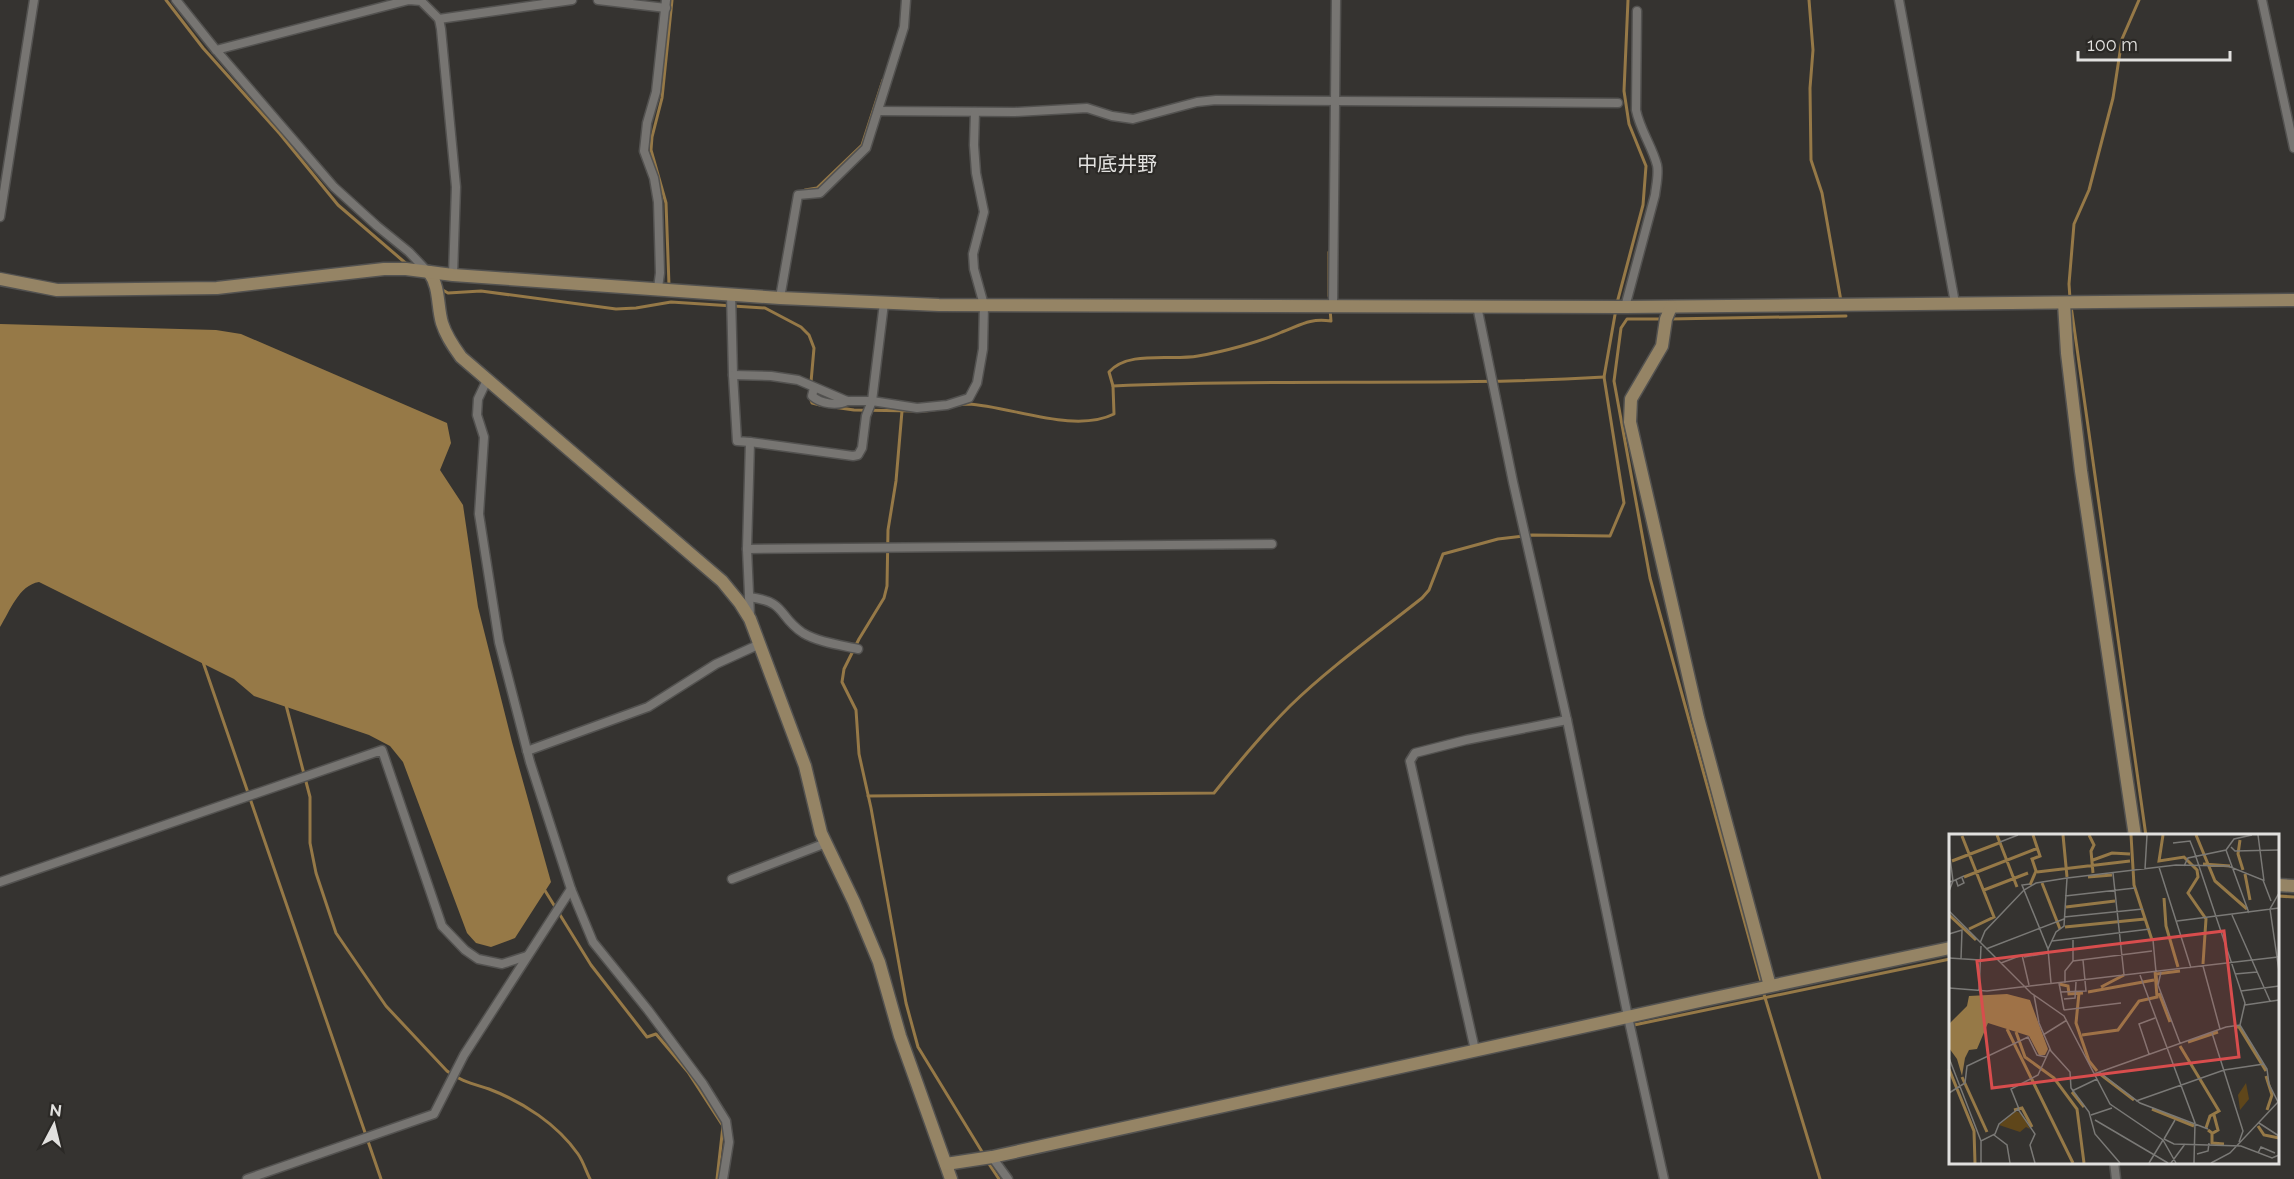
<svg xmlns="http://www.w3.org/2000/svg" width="2294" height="1179" viewBox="0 0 2294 1179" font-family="Raleway,'Noto Sans JP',sans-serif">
	<rect width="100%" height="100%" fill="#353330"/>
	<path fill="#967947" d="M0,324l216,6 25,4 206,89 4,20 -11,27 23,35 15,102 34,135 39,140 -36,56 -24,9 -15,-4 -9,-10 -64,-171 -13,-16 -21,-11 -115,-39 -20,-17 -195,-97c-20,3 -29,29 -39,45z"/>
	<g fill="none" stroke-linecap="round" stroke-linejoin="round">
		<g stroke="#967947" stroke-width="3">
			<path d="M166,0l37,48 77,86 58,71 71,61"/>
			<path d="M1809,0l4,50 -3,38 1,72 11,33 19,108"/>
			<path d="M805,190l12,-2 45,-43 21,-65"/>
			<path d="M669,285l-3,-82 -15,-53 1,-13 10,-39 10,-98"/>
			<path d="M441,289l7,4 33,-2 135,18 20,-1 35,-6 94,6 36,19 8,8 5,13 -3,34"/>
			<path d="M1329,296v-44"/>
			<path d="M2070,299l-1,-15 5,-60 15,-34 24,-92 9,-59 17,-39"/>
			<path d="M1617,303l26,-98 3,-39 -17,-42 -5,-33 4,-91"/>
			<path d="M2071,306l75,530"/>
			<path d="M1663,319h-36l-6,9 -7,53 36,197 112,407"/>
			<path d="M1669,319l177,-3"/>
			<path d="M1113,386l-4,-14c19,-22 62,-11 89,-16 24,-4 62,-14 84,-24 19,-7 27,-14 49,-11l-1,-12"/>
			<path d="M810,398l2,5 8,2"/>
			<path d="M833,407l21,3 62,1"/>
			<path d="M902,411l-6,70 -8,49 -1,56 -3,12 -25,41 -15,30 -2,13 14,28 3,44 12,54 35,195 12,44 66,108"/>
			<path d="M922,411c16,0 33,-7 46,-7 42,2 106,30 146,10l-1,-28c163,-8 327,1 491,-9"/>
			<path d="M203,662l178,517"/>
			<path d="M286,705l24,92v46l6,30 20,60 50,73 61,65c13,10 27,13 42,18 34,13 68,35 89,65 5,7 8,17 12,25"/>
			<path d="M868,796l346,-3c24,-30 48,-59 76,-87 40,-39 88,-73 132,-108l7,-8 14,-36 55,-15 34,-4 78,1 14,-33 -20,-126 12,-68"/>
			<path d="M544,889l47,76 56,72 9,-3 32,38 35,54 -6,53"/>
			<path d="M2278,896l16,1"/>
			<path d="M1763,991l57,188"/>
			<path d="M1634,1025l316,-66"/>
			<path d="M987,1161l12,18"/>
		</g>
		<defs>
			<g id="street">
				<path d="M176,0l40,50 118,137 43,39 32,26 19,20"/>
				<path d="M598,0l68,8"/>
				<path d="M1899,0l56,303"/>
				<path d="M2262,0l32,148"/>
				<path d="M439,19l133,-19"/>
				<path d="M216,50l193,-50 12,1 18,18 2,10 15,158 -3,88"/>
				<path d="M878,111l137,1 72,-4 25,8 21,3 64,-17 19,-2 402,3"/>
				<path d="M0,217l34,-217"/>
				<path d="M658,288l2,-15 -2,-71 -4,-24 -10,-27 3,-28 9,-31 10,-92"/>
				<path d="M731,294l2,81 4,66 13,1 -3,107 3,67"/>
				<path d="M780,298l18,-103 22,-2 46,-45 38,-121 2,-27"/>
				<path d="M1333,306l3,-306"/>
				<path d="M1477,306l36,176 54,238 61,297 36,162"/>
				<path d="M1625,307l30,-112c1,-9 4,-21 2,-30 -5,-19 -17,-35 -21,-55l1,-99"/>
				<path d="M733,375l38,1 27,4 49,21h25l45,7 30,-3 22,-7 8,-15 6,-34 1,-44 -10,-36 -1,-15 11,-42 -8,-39 -2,-28 1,-33"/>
				<path d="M487,380l-9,19 -1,16 7,22 -5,77 20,128 31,120 41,127 22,53 55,68 55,74 23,37 3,21 -6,37"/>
				<path d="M814,388l-2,8c9,8 25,10 35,5"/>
				<path d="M750,442l103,14 5,-1 4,-7 4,-32 6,-15 12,-98"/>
				<path d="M747,549l525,-5"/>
				<path d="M749,597c39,5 28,19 54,36 15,9 37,12 55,16"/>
				<path d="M527,751l121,-44 68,-43 44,-20"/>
				<path d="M732,879l94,-36"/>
				<path d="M0,882l382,-132 60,176 23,24 13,9 24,5 25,-8"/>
				<path d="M1475,1050l-65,-289 5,-8 51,-13 101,-20"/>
				<path d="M992,1157l16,22"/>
				<path d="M2114,1162l2,17"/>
				<path d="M247,1179l187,-65 30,-59 107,-166"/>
			</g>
			<g id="secondary">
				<path d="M429,272c11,15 8,34 13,51 4,13 11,23 19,34l261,224 18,22 10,16 55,147 16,67 33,69 25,60 21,74 51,143"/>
				<path d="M0,279l57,11 160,-2 167,-19h22l47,6 327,23 159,7 686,2 669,-7"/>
				<path d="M2064,303l3,50 14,118 54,365"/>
				<path d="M1671,307l-5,12 -4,27 -31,53 -1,23 68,296 72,268"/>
				<path d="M2278,885l16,1"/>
				<path d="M946,1164l46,-7 708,-156 250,-53"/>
			</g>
		</defs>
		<use href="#street" stroke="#535250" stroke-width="11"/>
		<use href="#secondary" stroke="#535250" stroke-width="15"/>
		<use href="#street" stroke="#777572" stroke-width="8"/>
		<use href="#secondary" stroke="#958465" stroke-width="12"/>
	</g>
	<g text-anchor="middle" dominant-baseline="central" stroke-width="4.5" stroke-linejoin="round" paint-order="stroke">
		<g font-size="20" fill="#e2e1df" stroke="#2b2926">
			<text x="1117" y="164">中底井野</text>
		</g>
	</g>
	<g transform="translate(1949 834)">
		<rect width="330" height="330" fill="#353330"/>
		<path d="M297,249l3,16 -9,11 -2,-15zM67,277l6,3 8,15 -4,-2 -6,5 -21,-7z" fill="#5f461a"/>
		<path d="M58,160l23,6 18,49 -3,6h-6l-10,-19 -41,-13 -11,26 -8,1 -4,8 -3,18 -5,-17 -8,-11v-24l18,-18 2,-10z" fill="#967947"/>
		<path fill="none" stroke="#967947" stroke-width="3" d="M48,1l20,52M114,1l4,42M140,1l5,10 -3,6 2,22M182,1l3,50 18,55M214,1l-4,26 25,-4 13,13 1,7 -10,16 18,26 -3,45M247,1l19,46 32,28M13,2l32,81 -25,12M291,6l-2,14 5,16M144,26l19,-7 18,1M3,27l47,-18M254,30l27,2M88,38l93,-11M296,40l5,26M15,43l74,-29M139,43l24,-2M93,49l18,46M81,51l6,-14 -4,-12 8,-3 -7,-21M35,56l44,-17M215,64l2,28 12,41M117,73l49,-6M0,81l27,25M116,93l80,-8M110,150l9,2 1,8 14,-1M208,151l-1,-11 24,-3M152,153l23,-12M139,158l66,-12M130,159l-3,30 13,38 8,10M210,159l11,29M287,193h3l27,44M58,195l66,134M67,198l9,25 29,21 23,31 7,54M133,201l36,-5 21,-29 18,-4 -2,-26M239,208l30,-10M231,212l39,65 -9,5 -4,12M0,235l25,62 1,32M151,240l34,26M317,242l6,19 -5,15M13,243l25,55M123,258l12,15M203,275l42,17M65,276l8,-2 10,19M309,292l6,9 15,3M259,296l4,3v10l12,1M264,299l5,-3 -4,-15"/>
		<path fill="none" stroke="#7a7976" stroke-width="1.5" d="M309,1l6,46M51,8l18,-7M224,9l17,-2 4,10 51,152 -5,22M282,13l4,4 44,-1M0,16l4,31 -4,1M277,16l23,63M235,32l4,-8 38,-8 8,-11 18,-4M210,33l32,101M196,35l2,-34M164,39l11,102M7,46l2,6 6,-3 -2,-5M81,50l-8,1 26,64 3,34M0,57l4,-10 11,-5M330,59l-9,16 9,62M116,62l70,-8M0,77l82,82 33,23 46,88 53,36 13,23M283,81l38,86M115,83l79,-8M228,87l102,-13M0,100l13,-4 -1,29M204,106l3,32M103,107l98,-12M31,109l5,-12 39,-41 12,-7 31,-5 109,-13 52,1 35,14 8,21M37,115l78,-30M99,115l8,-17 8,-6 3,-48M75,123l24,-4M0,124l31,2M124,127l79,-10M52,129l21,-8 7,30M254,132l17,63M212,138l-3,13 22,58M286,140l22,-2M191,141l55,148 -1,40M110,149l5,27M116,149v-12l8,-10v-23M0,154l38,3 291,-34M30,157l2,-45M292,157l38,-5M112,158l25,-1 -3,-31M85,161l5,28 12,28 19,21 1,16 18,24 6,22 25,29M115,165l11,-1 1,-16M296,171l34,-5M115,176l57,-7M263,199l31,98 -4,11M94,201l24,-15M200,220l-10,-30 16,-6M0,224l32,83 14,-7 4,-10 19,-15 17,25 -5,11 5,18M150,238l41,31 68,26M145,240l132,-47 14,-2 27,44 2,15 9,18M123,257l25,-12M0,259l16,-10 2,-17 61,-29 9,18 9,2M187,267l88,-31 40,-6M70,275l-8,-20 27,-14 12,-26M142,281l21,-7M146,286l73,43M310,289l20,13M45,301l13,10 3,18M215,305l10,5 67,2 31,12 7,-3M215,305l11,-19M309,319l3,-6 14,6M248,320l11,-3 1,-8M32,329v-22M200,329l14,-23M222,329l14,-19M262,329l19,-10 49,-52"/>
		<path fill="#d84d4d" fill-opacity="0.15" stroke="#d84d4d" stroke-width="3" d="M275,97l15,126 -247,31 -15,-127z"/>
		<rect width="330" height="330" fill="none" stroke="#e2e1df" stroke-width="3"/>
	</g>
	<g transform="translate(54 1125) rotate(7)" stroke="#2b2926" stroke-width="4.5" paint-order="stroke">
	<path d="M0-4.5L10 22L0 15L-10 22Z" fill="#e2e1df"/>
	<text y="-9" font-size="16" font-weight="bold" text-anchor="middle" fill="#e2e1df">N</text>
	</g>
	<path d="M2078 51v9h152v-9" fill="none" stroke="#e2e1df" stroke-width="3"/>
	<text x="2087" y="51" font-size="18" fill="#e2e1df" stroke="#2b2926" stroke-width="4.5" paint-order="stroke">100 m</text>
</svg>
